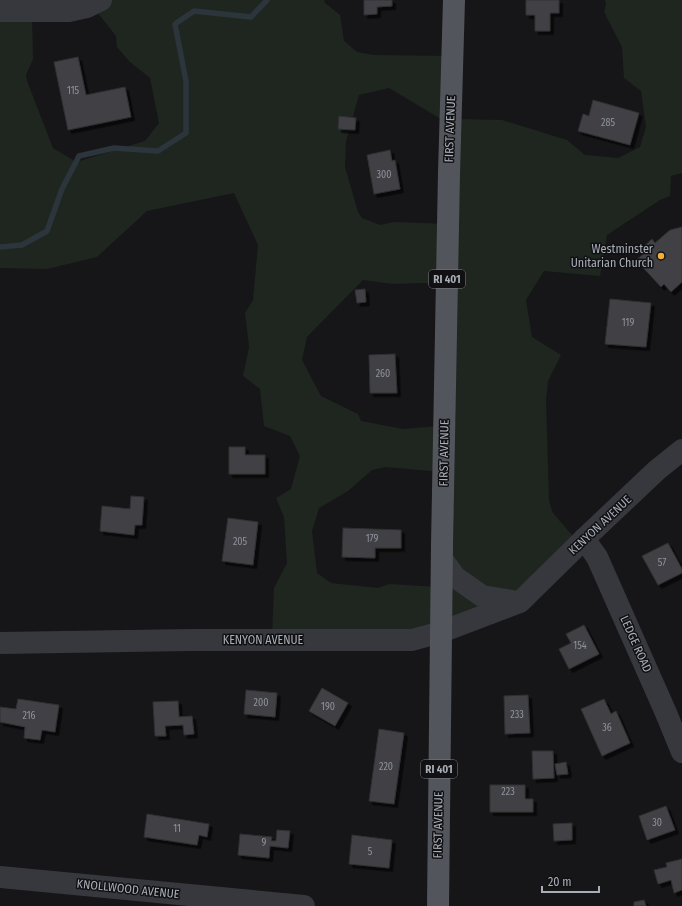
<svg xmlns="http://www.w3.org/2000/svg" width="682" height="906" viewBox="0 0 682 906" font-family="'Fira Sans Condensed',sans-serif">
	<defs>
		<filter id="shadow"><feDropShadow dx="3.5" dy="3.5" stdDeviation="0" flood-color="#0009"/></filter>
	</defs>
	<rect width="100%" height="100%" fill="#161618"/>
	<path fill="#1e261f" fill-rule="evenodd" d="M92,0h232l1,3 15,12 4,26 13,11 17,3 74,1 7,63 47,1 65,20 18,15 33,3 22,-11 6,-20 -5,-36 -17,-13 -2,-31 -18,-35 2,-7 -1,-5h77v173l-11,3 -1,20 -10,4 -53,35 -7,41 -56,-5 -18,29 6,37 29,18 -13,26 -2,19 3,101 4,12 25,29 -68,58 -73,32 -165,5 2,-49 13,-25 -3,-46 -8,-19 15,-9 9,-33 -10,-20 -26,-10 -4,-37 -17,-13 6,-29 -4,-34 8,-13 5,-55 -24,-52 -87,18 -50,46 -50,12 -47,-1v-255l32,2 1,44 -7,16 1,6 26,67 23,14 69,-21 14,-18 -9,-45 -21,-17 -12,-14 -1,-11 -27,-34zM389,88l62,37 -4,99 -53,-2 -14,3 -18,-7 -4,-6 -13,-45 1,-26 13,-46zM363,280l29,4 29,-1 26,1 -8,142 -36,3 -42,-8 -3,-7 -37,-18 -19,-36 5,-23zM386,467l56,5 -3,115 -50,-3 -11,4 -47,-5 -14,-10 -5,-42 7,-23 29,-17 24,-21z"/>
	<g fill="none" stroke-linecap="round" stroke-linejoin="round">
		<path stroke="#2c353c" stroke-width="5.5" d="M0,247l22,-2 25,-14 15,-42 17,-33 35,-8 44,3 28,-18v-52l-11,-57 19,-13 57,6 16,-17"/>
	</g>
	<g fill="#404145" stroke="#303034" filter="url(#shadow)">
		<path d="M364,0h28v6l-15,1v7l-13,1z"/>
		<path d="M526,0h33v13h-9v18h-15v-16h-9z"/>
		<path d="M78,57l8,38 39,-8 6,30 -63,13 -14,-68z"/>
		<path d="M593,100l46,13 -9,32 -52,-14 5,-17 6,2z"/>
		<path d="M339,116l17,2 -1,12 -17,-1z"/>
		<path d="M390,150l2,11 3,-1 5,29 -26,5 -7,-39z"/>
		<path d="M682,227v55l-11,10 -7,-8 -3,3 -25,-27 9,-7 -4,-4 11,-10 3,4 15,-13z"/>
		<path d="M365,289l1,13 -9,1 -2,-13z"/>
		<path d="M610,299l41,4 -5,44 -41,-3z"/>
		<path d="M395,354l2,39h-27l-1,-38z"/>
		<path d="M229,447h16v8h20v19h-36z"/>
		<path d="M131,496l13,1 -2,28h-7l-1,10 -34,-4 2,-25 28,3z"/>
		<path d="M228,518l30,4 -5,43 -31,-4z"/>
		<path d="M343,528l58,2v18h-26v10l-33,-1z"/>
		<path d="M668,543l14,26v4l-24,12 -16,-29z"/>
		<path d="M584,625l15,29 -30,15 -10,-20 12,-6 -5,-9z"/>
		<path d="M322,688l26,15 -13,23 -26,-15z"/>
		<path d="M246,690l31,3 -2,24 -31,-3z"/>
		<path d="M528,695l2,38 -25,1 -1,-38z"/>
		<path d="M18,699l41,6 -4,27 -13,-2 -2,10 -16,-2 1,-11 -25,-5v-15l16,2z"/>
		<path d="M604,699l7,15 5,-3 14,32 -28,13 -21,-47z"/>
		<path d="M178,701l1,16 13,-1 2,18 -10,1 -1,-10 -18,1 1,10h-11l-2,-34z"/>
		<path d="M379,729l25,4 -10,71 -25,-3z"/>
		<path d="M532,751h21l1,27 -21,1z"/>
		<path d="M566,762l2,12 -11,1 -2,-11z"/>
		<path d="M490,785h35v14h8v13h-43z"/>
		<path d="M666,806l9,24 -28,10 -8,-24z"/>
		<path d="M147,814l62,10 -2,13 -8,-2 -2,10 -53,-8z"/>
		<path d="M572,823v17l-18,1 -1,-17z"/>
		<path d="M277,830l13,1 -2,17 -18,-2 -1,12 -31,-3 2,-21 32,3 -1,4h5z"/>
		<path d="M352,835l40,5 -3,28 -40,-4z"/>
		<path d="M682,859v31l-8,3 -3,-13 -13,4 -4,-14 13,-3 -1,-4z"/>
		<path d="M644,900l2,6h-12v-4z"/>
	</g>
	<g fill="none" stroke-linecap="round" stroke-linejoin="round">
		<g stroke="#37383d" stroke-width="22">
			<path d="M0,11h69l18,-4 14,-7"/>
			<path d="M584,539l13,18 69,156 16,39"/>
			<path d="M442,559l13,18 27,19 36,6"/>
			<path d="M0,643l191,-3h221l29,-8 79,-30 64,-63 73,-69 25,-20"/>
			<path d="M0,877l304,29"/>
		</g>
		<path stroke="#53555c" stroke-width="22" d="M438,906l4,-361 7,-372 5,-173"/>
	</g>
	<circle fill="#f2b134" stroke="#111113" stroke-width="1.5" cx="661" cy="256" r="4"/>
	<g text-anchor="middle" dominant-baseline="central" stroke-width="3" stroke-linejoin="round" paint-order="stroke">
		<g font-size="10" fill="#8e929b">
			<text x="73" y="91">115</text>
			<text x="608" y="123">285</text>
			<text x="384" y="175">300</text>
			<text x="628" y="323">119</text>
			<text x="383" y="374">260</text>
			<text x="372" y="539">179</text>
			<text x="240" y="542">205</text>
			<text x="662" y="563">57</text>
			<text x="580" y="646">154</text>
			<text x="261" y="703">200</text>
			<text x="328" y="707">190</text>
			<text x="517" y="715">233</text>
			<text x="29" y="716">216</text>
			<text x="607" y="728">36</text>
			<text x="386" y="767">220</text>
			<text x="508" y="792">223</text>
			<text x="657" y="823">30</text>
			<text x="177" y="829">11</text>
			<text x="264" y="843">9</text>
			<text x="370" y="852">5</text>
		</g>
		<g fill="#111113" stroke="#7b7e86" stroke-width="1">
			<rect x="429" y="270" width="36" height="18" rx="3"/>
			<rect x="421" y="760" width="36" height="18" rx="3"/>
		</g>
		<g font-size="11" font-weight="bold" fill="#a8adb8">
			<text x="447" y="279">RI 401</text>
			<text x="439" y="769">RI 401</text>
		</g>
		<g font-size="12" fill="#a8adb8" stroke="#111113">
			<text transform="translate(450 129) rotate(-88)">FIRST AVENUE</text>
			<text transform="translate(444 453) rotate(-89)">FIRST AVENUE</text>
			<text transform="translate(600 525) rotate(-43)">KENYON AVENUE</text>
			<text x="263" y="640">KENYON AVENUE</text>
			<text transform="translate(636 644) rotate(66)">LEDGE ROAD</text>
			<text transform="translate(438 825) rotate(-89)">FIRST AVENUE</text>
			<text transform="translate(128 889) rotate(6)">KNOLLWOOD AVENUE</text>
		</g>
		<g font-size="12" fill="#a8adb8" stroke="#111113" text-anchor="end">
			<text x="653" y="249">Westminster<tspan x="653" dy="14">Unitarian Church</tspan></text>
		</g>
	</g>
	<path d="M542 886v6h57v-6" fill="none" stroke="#a8adb8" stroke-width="2"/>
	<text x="548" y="886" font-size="12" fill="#a8adb8" stroke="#111113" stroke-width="3" paint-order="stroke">20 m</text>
</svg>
